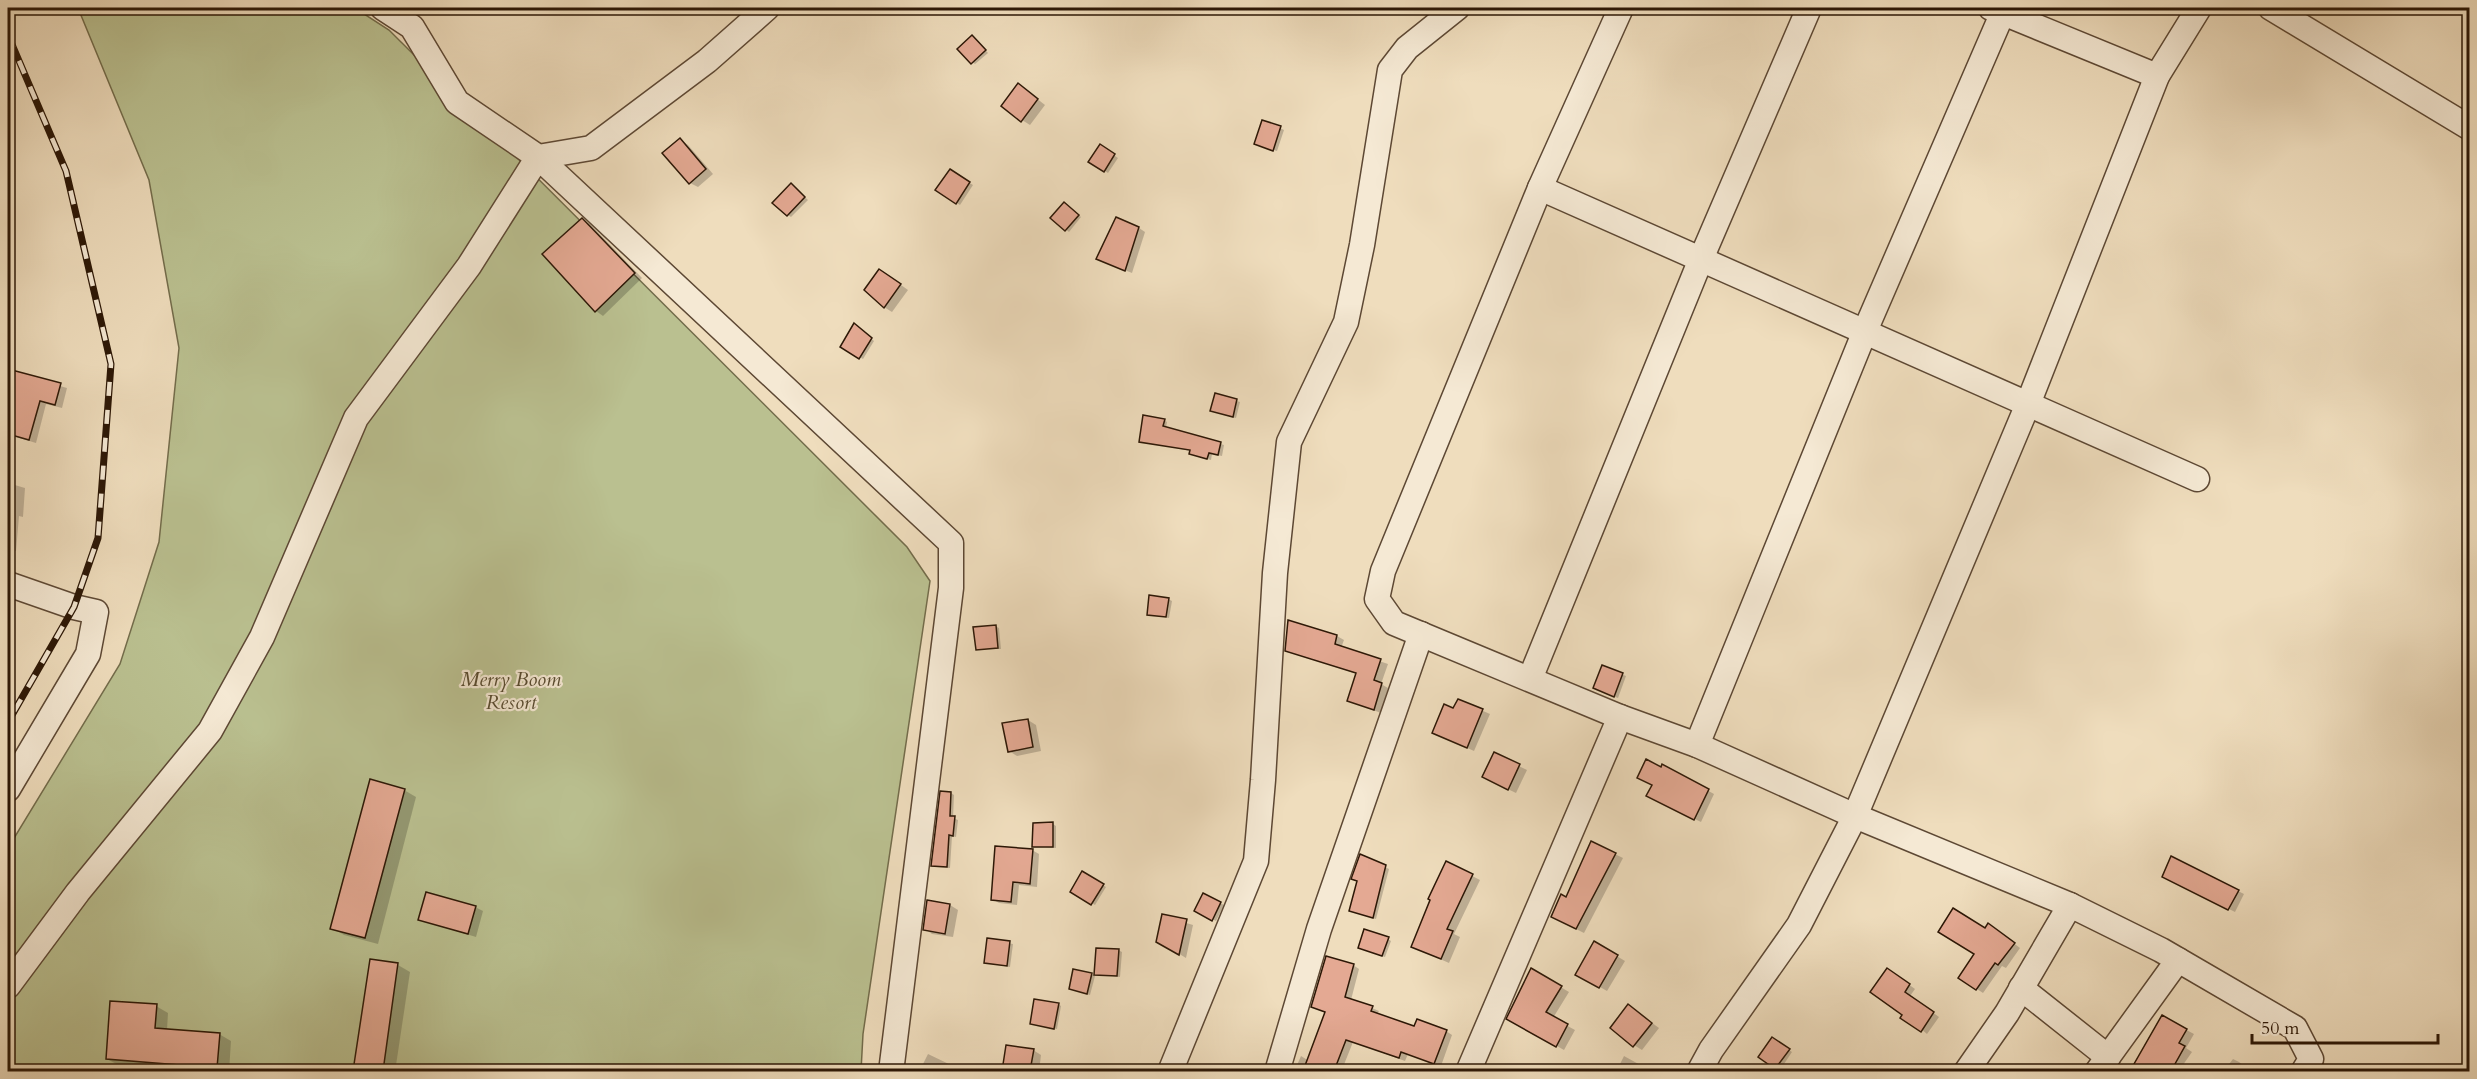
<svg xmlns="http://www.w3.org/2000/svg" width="2477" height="1079" viewBox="0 0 2477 1079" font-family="Cardo,serif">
	<rect width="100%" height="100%" fill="#efddbd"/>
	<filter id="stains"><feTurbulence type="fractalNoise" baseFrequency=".00333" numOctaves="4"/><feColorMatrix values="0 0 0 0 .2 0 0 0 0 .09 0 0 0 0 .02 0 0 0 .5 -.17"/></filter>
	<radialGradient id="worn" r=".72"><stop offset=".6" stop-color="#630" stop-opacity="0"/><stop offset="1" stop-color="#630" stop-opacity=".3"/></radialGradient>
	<path fill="#bac090" stroke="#736c4b" stroke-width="1.5" d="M78,8h277l34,22 518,517 23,34 -67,453 -2,37h-853v-223l112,-184 39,-122 20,-194 -30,-168z"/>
	<g fill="#0003">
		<path d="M975,39l13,14 -13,11 -3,-2z"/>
		<path d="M1026,90l19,15 -15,20 -8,-5z"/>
		<path d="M1280,128l4,2 -7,21 -18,-5z"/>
		<path d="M680,140l8,5 25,29 -15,13 -8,-4z"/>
		<path d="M1100,146l18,12 -10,15 -18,-12z"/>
		<path d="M950,171l23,14 -13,20 -23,-15z"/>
		<path d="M794,187l14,13 -17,17 -3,-2z"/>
		<path d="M1067,206l14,11 -12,15 -17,-14z"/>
		<path d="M583,220l7,4 52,54 -39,38 -7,-5z"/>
		<path d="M1139,228l6,4 -13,41 -27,-11z"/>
		<path d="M887,275l21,15 -16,22 -8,-5z"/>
		<path d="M857,327l17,14 -11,18 -21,-12z"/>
		<path d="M8,371l59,17 -5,20 -16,-4 -10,39 -23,-7 -5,21z"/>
		<path d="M1216,395l24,7 -4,16 -21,-6z"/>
		<path d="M1164,420l3,2 -1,6 58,17 -2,11 -10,-2 -1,6 -17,-5 -3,-4 -51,-10z"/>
		<path d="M8,483l17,5 -2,29 -4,-1 -3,35 -8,-1z"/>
		<path d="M1168,599l4,2 -3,17 -21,-4z"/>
		<path d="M1289,622l48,14 7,4 -3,8 47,16 -7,20 7,4 -7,25 -32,-12 8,-27 -71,-24z"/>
		<path d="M995,626l4,2 2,21h-24z"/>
		<path d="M1603,667l23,9 -8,22 -20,-8z"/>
		<path d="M1458,700l32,14 -16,37 -33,-15z"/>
		<path d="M1028,720l8,5 5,26 -24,5 -8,-5z"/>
		<path d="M1494,754l33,16 -11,23 -25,-12z"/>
		<path d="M1663,766l51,28 -13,28 -47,-23z"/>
		<path d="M404,790l12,7 -38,147 -34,-9 -12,-7z"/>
		<path d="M951,793l3,2 -1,23 5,2 -2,17 -4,-1 -2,32 -14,-1 -3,-2z"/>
		<path d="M1053,824l3,2v22l-22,-2z"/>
		<path d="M1592,843l31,15 -39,75 -24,-12 7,-22z"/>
		<path d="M1032,850l7,4 -2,33 -18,-2 -2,20 -18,-2 -7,-4z"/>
		<path d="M1361,856l28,13 -13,50 -22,-7z"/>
		<path d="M1447,863l33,17 -26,54 6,3 -11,26 -36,-16z"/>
		<path d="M1082,873l24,14 -11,18 -23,-14z"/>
		<path d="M2170,880l68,11 6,3 -9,18z"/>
		<path d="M1204,895l20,10 -8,16 -20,-10z"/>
		<path d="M950,905l8,5 -5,27 -21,-3 -7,-5z"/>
		<path d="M475,907l8,4 -7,26 -56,-17z"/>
		<path d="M1163,916l30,9 -7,33 -28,-17z"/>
		<path d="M1995,929l25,19 -14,20 -4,-2 -19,27 -6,-4 -1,-36 9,-23z"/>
		<path d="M1388,939l3,2 -6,16 -22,-8z"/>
		<path d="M989,940l24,4 -3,23 -24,-4z"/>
		<path d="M1595,943l30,18 -18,30 -30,-17z"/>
		<path d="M1118,950l4,2 -2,25 -24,-3z"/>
		<path d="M371,961l27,4 12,7 -15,100h-40z"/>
		<path d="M1353,965l6,4 -8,31 21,8 7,3 -2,3 38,14 31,3 6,4 -11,31 -33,-12 -3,7 -52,-19 -12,30h-47l7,-16 8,5z"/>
		<path d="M1532,970l37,22 -16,26 22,12 -11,20 -56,-32z"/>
		<path d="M1893,973l22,16 -5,7 29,21 -12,17 -22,-19z"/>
		<path d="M1091,974l4,2 -5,19 -20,-6z"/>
		<path d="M1058,1004l3,2 -4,23 -26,-6z"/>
		<path d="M156,1006l12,7 -1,17 52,4 12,7 -2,31 -109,-6 -13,-7z"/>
		<path d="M1629,1006l30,22 -17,22 -8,-5z"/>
		<path d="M2162,1017l32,17 -8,14 6,4 -14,20h-56l5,-8 7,3z"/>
		<path d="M1773,1039l19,13 -12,18 -19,-13z"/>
		<path d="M1033,1050l8,5 -2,17 -35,-2z"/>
		<path d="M928,1054l25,12 7,6h-41z"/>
		<path d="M1624,1056l29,16h-37z"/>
		<path d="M2233,1059l6,3 13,10h-29z"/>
		<path d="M1839,1067l6,4 1,1h-11z"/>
	</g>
	<g fill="#e4a993" stroke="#2c1706" stroke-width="1.5">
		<path d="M972,35l14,15 -15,14 -14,-15z"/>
		<path d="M1018,83l20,16 -17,23 -20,-16z"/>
		<path d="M1262,120l19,6 -8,25 -19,-7z"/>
		<path d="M680,138l26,31 -17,15 -27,-31z"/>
		<path d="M1100,144l15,10 -11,18 -16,-10z"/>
		<path d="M950,169l20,13 -14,22 -21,-14z"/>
		<path d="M791,183l14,14 -18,19 -15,-13z"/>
		<path d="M1064,202l15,13 -14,16 -15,-13z"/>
		<path d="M1116,217l23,10 -14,44 -29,-12z"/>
		<path d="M582,218l53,55 -40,39 -53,-58z"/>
		<path d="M879,269l22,15 -17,24 -20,-18z"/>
		<path d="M854,323l18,15 -13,21 -19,-12z"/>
		<path d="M8,369l53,14 -6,22 -15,-4 -11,39 -21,-6z"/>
		<path d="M1215,393l22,6 -4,18 -23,-6z"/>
		<path d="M1143,415l22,4 -2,7 58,16 -3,13 -9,-2 -2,6 -18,-5 1,-4 -51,-8z"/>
		<path d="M1149,595l20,3 -3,19 -19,-2z"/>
		<path d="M1288,620l49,15 -2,9 46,15 -7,21 8,3 -8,27 -27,-9 9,-28 -71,-22z"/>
		<path d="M996,625l2,23 -22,2 -3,-23z"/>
		<path d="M1602,665l21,8 -9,24 -21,-9z"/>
		<path d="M1458,699l25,10 -16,39 -35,-15 12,-29 9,4z"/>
		<path d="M1028,719l5,28 -25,5 -6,-29z"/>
		<path d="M1494,752l26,12 -12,26 -26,-13z"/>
		<path d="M1646,759l15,8 1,-3 47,25 -15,31 -48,-24 6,-11 -15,-7z"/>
		<path d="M370,779l35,10 -40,149 -35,-9z"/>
		<path d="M940,791l11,1 -1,24h5l-2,20 -4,-1 -2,32 -16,-1z"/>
		<path d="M1053,822v25h-21l1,-24z"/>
		<path d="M1591,841l25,12 -40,76 -25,-12 10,-23 5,3z"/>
		<path d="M995,846l38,3 -3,35 -17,-2 -2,20 -20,-2z"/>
		<path d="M1360,854l26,11 -13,53 -24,-7 8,-30 -6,-2z"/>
		<path d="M2171,856l68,34 -11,20 -66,-33z"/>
		<path d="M1446,861l27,13 -26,55 6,2 -12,28 -30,-12 19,-47 -2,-1z"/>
		<path d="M1082,871l22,13 -13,21 -21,-13z"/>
		<path d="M426,892l50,14 -8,28 -50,-14z"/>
		<path d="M1203,893l18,9 -9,19 -18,-10z"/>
		<path d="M927,900l23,4 -5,30 -22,-4z"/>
		<path d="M1953,908l32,20 3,-5 27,20 -17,22 -3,-2 -19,27 -18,-12 16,-24 -36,-22z"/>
		<path d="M1162,914l25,5 -8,36 -23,-13z"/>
		<path d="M1364,929l25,8 -7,19 -24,-8z"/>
		<path d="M987,938l23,3 -3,25 -23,-3z"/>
		<path d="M1594,941l24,14 -19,33 -24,-13z"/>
		<path d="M1096,948l23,1 -2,27 -23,-1z"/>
		<path d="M1326,956l28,8 -9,33 28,9 -2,5 43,15 3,-7 30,11 -13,34 -33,-12 -2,6 -53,-18 -12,31h-31l22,-59 -14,-5z"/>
		<path d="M370,959l28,4 -15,108h-30z"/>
		<path d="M1531,968l31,18 -16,26 22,12 -12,23 -50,-28z"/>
		<path d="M1887,968l23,16 -5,8 29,20 -13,20 -21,-14 2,-3 -32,-23z"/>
		<path d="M1073,969l19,4 -5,21 -18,-5z"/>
		<path d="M1034,999l25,4 -5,26 -24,-5z"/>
		<path d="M110,1001l47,3 -2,24 65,5 -3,35 -111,-9z"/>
		<path d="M1628,1004l24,19 -19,24 -23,-19z"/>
		<path d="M2162,1015l25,14 -8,14 6,3 -14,25h-41z"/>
		<path d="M1772,1037l18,12 -15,20 -17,-12z"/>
		<path d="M1006,1045l28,4 -4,22h-28z"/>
	</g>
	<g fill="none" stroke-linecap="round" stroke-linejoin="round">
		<defs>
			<g id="minor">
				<path d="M383,8l29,19 45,75 81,55 53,-9 116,-87 60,-53"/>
				<path d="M1621,8l-81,180 -157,383 -6,28 17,24 226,94 77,28 158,71 215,89 91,45 134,78 16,31 -8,13"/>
				<path d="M1991,8l166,68"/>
				<path d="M2271,8l199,120"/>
				<path d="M1540,188l657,291"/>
				<path d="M8,584l66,23 22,5 -8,42 -80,135"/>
				<path d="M1530,679l171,-420 108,-251"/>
				<path d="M1697,745l168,-414 138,-319"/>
				<path d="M8,986l70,-94 132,-161 52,-94 94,-219 113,-152 69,-109 413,386v45l-60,484"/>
				<path d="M2021,988l87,69"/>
				<path d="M1170,1072l86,-211 7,-81 12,-207 14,-131 57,-120 16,-77 28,-175 17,-22 50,-40"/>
				<path d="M1277,1072l42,-143 102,-295"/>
				<path d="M1468,1072l152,-355"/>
				<path d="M1699,1072l12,-22 88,-125 56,-109 173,-412 129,-328 42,-68"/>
				<path d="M1966,1072l41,-59 63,-108"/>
				<path d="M2097,1072l81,-112"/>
			</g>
		</defs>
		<use href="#minor" stroke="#5d4834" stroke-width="27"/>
		<use href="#minor" stroke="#f5e9d4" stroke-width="24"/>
		<defs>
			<path id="rail" d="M8,35l58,136 45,193 -13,174 -24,69 -66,115"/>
		</defs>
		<use href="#rail" stroke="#2c1706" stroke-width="7"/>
		<use href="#rail" stroke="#f5e9d4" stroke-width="4.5" stroke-dasharray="14" stroke-linecap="butt"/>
	</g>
	<g text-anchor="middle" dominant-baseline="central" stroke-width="4.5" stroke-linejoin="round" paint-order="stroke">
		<g font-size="20" font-style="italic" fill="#574a2f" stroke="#f5e9d4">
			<text x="511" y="679">Merry Boom<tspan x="511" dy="23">Resort</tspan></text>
		</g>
	</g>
	<rect width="2477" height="1079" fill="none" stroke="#efddbd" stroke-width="30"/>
	<rect x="9" y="9" width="2459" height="1061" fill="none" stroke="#2c1706" stroke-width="3"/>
	<rect x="15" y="15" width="2447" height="1049" fill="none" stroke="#2c1706" stroke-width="1.5"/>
	<path d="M2252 1034v9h186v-9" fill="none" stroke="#2c1706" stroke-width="3"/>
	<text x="2261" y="1034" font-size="18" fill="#2c1706" stroke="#f5e9d4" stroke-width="4.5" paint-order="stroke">50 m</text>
	<rect width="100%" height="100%" filter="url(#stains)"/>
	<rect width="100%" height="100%" fill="url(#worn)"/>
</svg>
